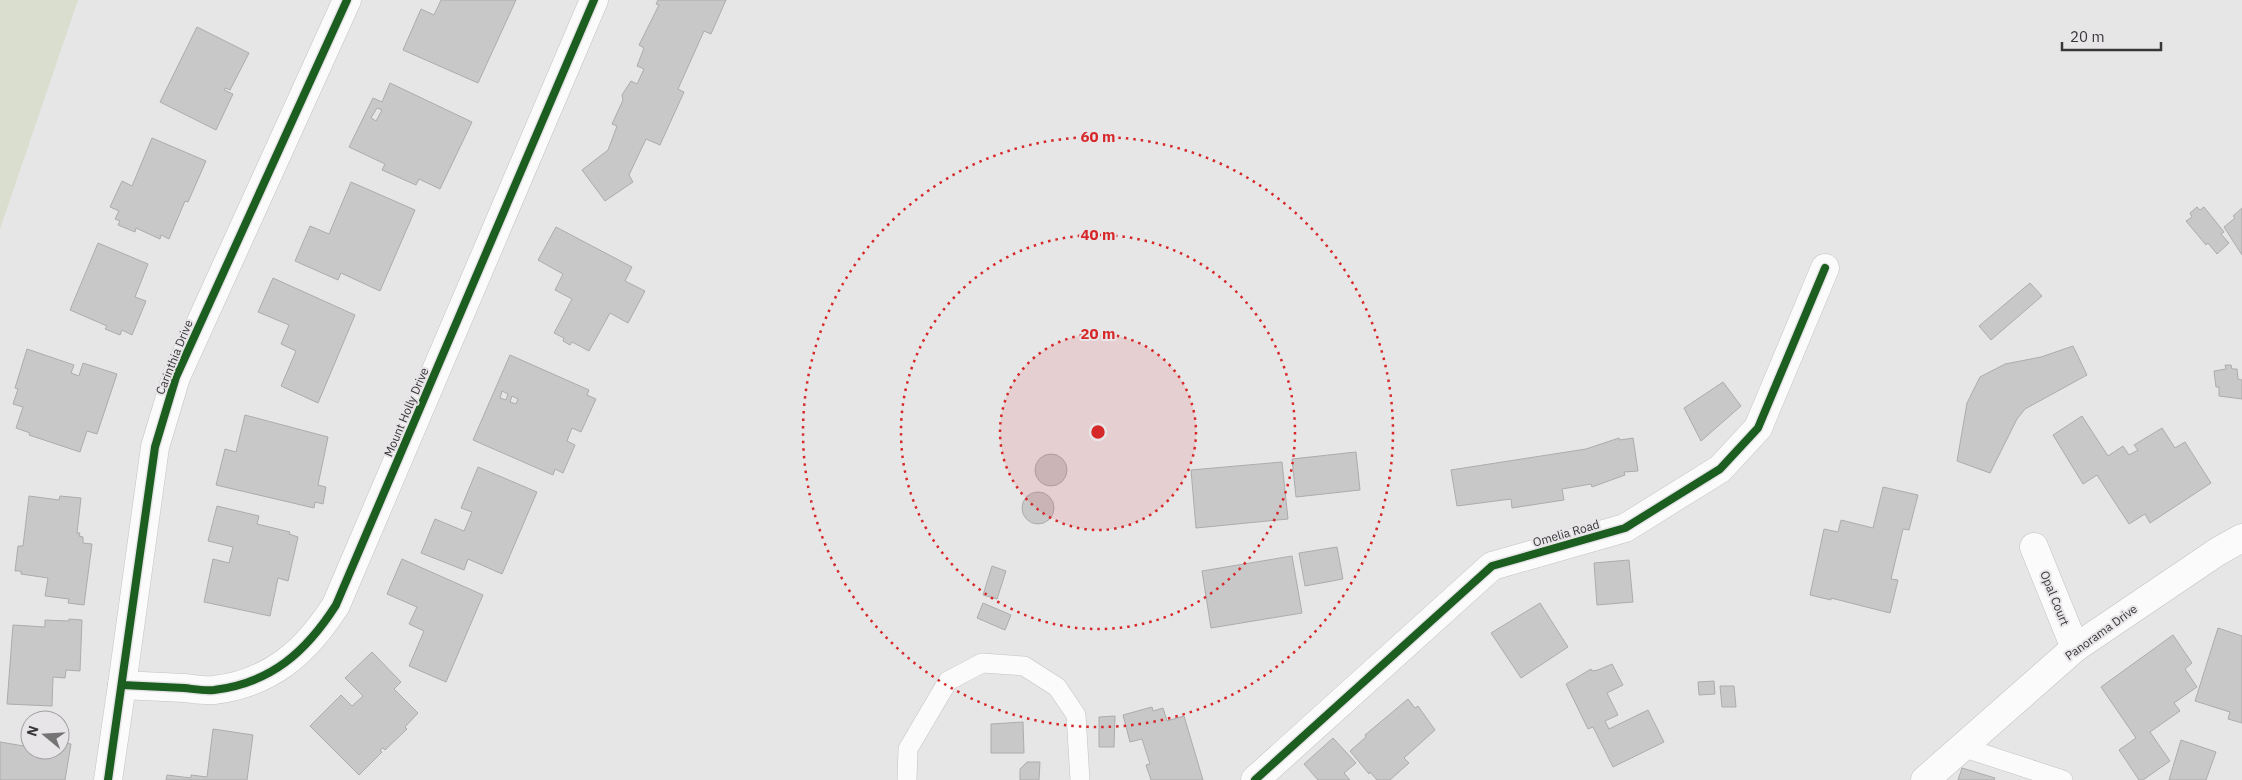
<svg xmlns="http://www.w3.org/2000/svg" width="2242" height="780" viewBox="0 0 2242 780" font-family="'IBM Plex Sans',sans-serif">
	<rect width="100%" height="100%" fill="#e7e6e7"/>
	<path fill="#d9dece" d="M0,0h78l-78,229z"/>
	<g fill="#c9c8c9" stroke="#adacad" fill-rule="evenodd">
		<path d="M441,0h75l-38,83 -75,-33 18,-41 13,6z"/>
		<path d="M658,0h68l-15,34 -7,-3 -26,58 6,3 -24,53 -14,-6 -17,36 4,7 -28,19 -23,-31 26,-20 9,-24 -5,-2 11,-24 -1,-5 9,-14 6,3 7,-15 -7,-3 7,-18 -5,-3 20,-40 -3,-1z"/>
		<path d="M197,27l52,26 -19,37 -5,-2 -1,2 9,4 -17,36 -56,-28z"/>
		<path d="M390,83l82,39 -32,67 -21,-10 -3,6 -34,-15 3,-6 -36,-17 24,-49 9,4zM377,108l5,2 -6,11 -5,-3z"/>
		<path d="M152,138l54,23 -18,41 -3,-1 -16,38 -8,-4 -1,4 -24,-11 -1,4 -17,-7 2,-4 -5,-2 4,-8 -9,-4 12,-26 10,5z"/>
		<path d="M351,182l64,28 -35,81 -39,-18 -3,7 -43,-19 15,-35 19,8z"/>
		<path d="M2197,207l3,3 4,-3 20,25 -3,2 8,9 -12,11 -9,-11 -2,2 -20,-24 6,-4 -2,-4z"/>
		<path d="M2242,208v47l-18,-28 11,-9 -2,-2z"/>
		<path d="M556,227l76,40 -7,14 20,10 -17,32 -18,-10 -21,38 -17,-9 -2,3 -7,-4 1,-3 -10,-5 18,-34 -17,-9 8,-16 -25,-14z"/>
		<path d="M98,243l50,21 -13,33 11,4 -14,34 -10,-5 -2,5 -15,-6 2,-3 -37,-16z"/>
		<path d="M273,278l82,37 -37,88 -37,-17 15,-35 -15,-7 8,-19 -31,-13z"/>
		<path d="M2030,283l12,13 -51,44 -12,-14z"/>
		<path d="M2073,346l14,29 -62,34 -8,10 -27,54 -33,-12 10,-58 13,-26 25,-13 36,-7z"/>
		<path d="M27,349l47,16 -3,8 8,3 4,-13 34,11 -20,60 -10,-3 -7,21 -51,-17 1,-2 -14,-5 7,-21 -10,-3 5,-15 -3,-1z"/>
		<path d="M510,355l79,35 -2,5 9,4 -15,33 -9,-4 -5,13 8,4 -12,28 -8,-4 -2,6 -80,-35zM502,391l6,3 -2,6 -6,-2zM512,396l6,3 -2,5 -6,-2z"/>
		<path d="M2225,365h6l1,4h5l1,10 4,1v19l-23,-3v-9h-3l-2,-16 12,-2z"/>
		<path d="M1723,382l18,24 -40,35 -17,-33z"/>
		<path d="M245,415l83,22 -10,48 8,2 -3,17 -8,-2 -1,6 -98,-23 9,-36 11,3z"/>
		<path d="M2082,416l26,40 15,-10 6,9 9,-5 -4,-5 28,-17 13,20 10,-6 26,41 -61,40 -5,-9 -16,10 -32,-49 -14,9 -30,-49z"/>
		<path d="M1619,438l1,2 13,-2 5,33 -14,1 1,3 -33,12 -1,-3 -29,5 2,11 -52,8 -1,-9 -54,7 -6,-36 135,-21z"/>
		<path d="M1356,452l4,38 -64,7 -4,-38z"/>
		<circle cx="1051" cy="470" r="16"/>
		<path d="M1282,462l6,57 -92,9 -5,-58z"/>
		<path d="M478,467l59,25 -35,82 -34,-15 -4,11 -43,-17 14,-34 29,12 8,-19 -11,-4z"/>
		<path d="M1883,487l35,8 -9,35 -6,-1 -12,50 7,1 -8,33 -59,-15v2l-21,-5 14,-66 14,3 3,-12 32,8z"/>
		<circle cx="1038" cy="508" r="16"/>
		<path d="M29,496l30,4 1,-4 21,2 -4,35h3l-1,3 4,1v6l9,1 -8,61 -16,-2 1,-4 -24,-3 3,-18 -27,-4v-3h-6l3,-25h5z"/>
		<path d="M217,506l42,10 -2,8 33,8 -1,2 9,3 -10,44 -10,-3 -8,38 -66,-14 9,-43 16,4 4,-16 -25,-6z"/>
		<path d="M1337,547l6,32 -38,7 -6,-33z"/>
		<path d="M1292,556l10,57 -91,15 -9,-57z"/>
		<path d="M402,559l81,36 -37,87 -37,-16 15,-35 -15,-7 8,-17 -30,-13z"/>
		<path d="M1629,560l4,42 -36,3 -3,-42z"/>
		<path d="M992,566l14,5 -9,28 -14,-4z"/>
		<path d="M983,603l28,12 -6,15 -28,-12z"/>
		<path d="M1540,603l28,44 -47,31 -30,-45z"/>
		<path d="M69,619l13,1 -2,51 -14,-1 -1,8 -12,-1 -1,29 -45,-2 6,-79 32,2v-7l24,1z"/>
		<path d="M2218,628l24,8v87l-14,-4 2,-7 -35,-11z"/>
		<path d="M2173,635l19,28 -7,6 12,18 -23,16 6,8 -30,21 20,29 -27,19h-4l-20,-30 17,-12 -35,-51z"/>
		<path d="M372,652l29,30 -7,7 24,24 -13,14 2,2 -22,21 -2,-2 -3,2 2,2 -23,23 -49,-49 31,-31 11,11 11,-10 -18,-18z"/>
		<path d="M1612,664l11,21 -16,8 11,22 -13,6 4,8 39,-19 16,32 -51,25 -20,-40 -5,2 -22,-45 25,-15 1,2 6,-1z"/>
		<path d="M1714,681l1,13 -16,1 -1,-13z"/>
		<path d="M1720,686h14l2,21h-14z"/>
		<path d="M1408,699l7,9 3,-2 17,24 -31,28 5,5 -19,17h-13l-7,-8 -1,2 -19,-23 16,-14 -1,-2z"/>
		<path d="M1152,707l1,4 10,-3 4,13 17,-5 19,64h-52l-5,-15 4,-1 -8,-25 -12,3 -7,-27z"/>
		<path d="M1115,716l-1,31h-15v-30z"/>
		<path d="M1023,722l1,31h-33v-29z"/>
		<path d="M213,729l40,6 -6,45h-81l1,-5 24,3v-3l16,2z"/>
		<path d="M1333,738l23,25 -12,10 6,7h-32l-14,-16z"/>
		<path d="M2181,740l35,12 -10,28h-37z"/>
		<path d="M0,742l30,5v3h30v-8l11,2 -6,36h-65z"/>
		<path d="M1027,762h13l-1,18h-19v-11z"/>
		<path d="M1962,768l33,10 -1,2h-36z"/>
	</g>
	<g fill="none" stroke-linecap="round" stroke-linejoin="round">
		<defs>
			<g id="lane">
				<path d="M1962,747l101,33"/>
				<path d="M907,780l1,-31 40,-68 34,-18 42,3 33,21 19,28 4,65"/>
			</g>
			<g id="street">
				<path d="M2034,547l41,101"/>
				<path d="M108,780l14,-95c21,1 41,2 62,3 10,1 20,3 30,2 57,-7 92,-38 122,-85l258,-605"/>
				<path d="M1255,780l237,-214 133,-38 95,-59 38,-41 67,-160"/>
				<path d="M1925,780l150,-132 142,-96 25,-14"/>
			</g>
			<path id="secondary" d="M122,685l33,-238 21,-70 171,-377"/>
		</defs>
		<use href="#lane" stroke="#c3c2c3" stroke-width="20"/>
		<use href="#street" stroke="#c3c2c3" stroke-width="29"/>
		<use href="#secondary" stroke="#c3c2c3" stroke-width="29"/>
		<use href="#lane" stroke="#fbfbfb" stroke-width="19"/>
		<use href="#street" stroke="#fbfbfb" stroke-width="28"/>
		<use href="#secondary" stroke="#fbfbfb" stroke-width="28"/>
		<defs>
			<g id="cycleway">
				<path d="M122,685c21,1 41,2 62,3 10,1 20,3 30,2 57,-7 92,-38 122,-85l258,-605"/>
				<path d="M108,780l47,-333 21,-70 171,-377"/>
				<path d="M1255,780l237,-214 133,-38 95,-59 38,-41 67,-160"/>
			</g>
		</defs>
		<use href="#cycleway" stroke="#e8e5e8" stroke-width="11"/>
		<use href="#cycleway" stroke="#1b5e20" stroke-width="8"/>
	</g>
	<circle cx="1098" cy="432" r="98" fill="#d62828" fill-opacity=".12"/>
	<g fill="none" stroke="#d62828" stroke-width="2.5" stroke-dasharray="2.5 5">
		<circle cx="1098" cy="432" r="98"/>
		<circle cx="1098" cy="432" r="197"/>
		<circle cx="1098" cy="432" r="295"/>
	</g>
	<g text-anchor="middle" dominant-baseline="central" stroke-width="4" stroke-linejoin="round" paint-order="stroke">
		<g font-size="12" fill="#383738" stroke="#e8e5e8">
			<text transform="translate(174 357) rotate(-68)">Carinthia Drive</text>
			<text transform="translate(406 412) rotate(-67)">Mount Holly Drive</text>
			<text transform="translate(1566 533) rotate(-16)">Omelia Road</text>
			<text transform="translate(2055 598) rotate(68)">Opal Court</text>
			<text transform="translate(2101 632) rotate(-36)">Panorama Drive</text>
		</g>
	</g>
	<circle cx="1098" cy="432" r="8" fill="#d62828" stroke="#e8e5e8" stroke-width="2.5"/>
	<g font-size="15" text-anchor="middle" font-weight="bold" fill="#d62828" stroke="#e8e5e8" stroke-width="4" stroke-linejoin="round" paint-order="stroke">
		<text x="1098" y="142">60 m</text>
		<text x="1098" y="240">40 m</text>
		<text x="1098" y="339">20 m</text>
	</g>
	<g transform="translate(45 735) rotate(288)"><circle r="24" fill="#e8e5e8" stroke="#a29fa2"/>
	<path d="M0-4L9 19L0 12L-9 19Z" fill="#757475"/>
	<text y="-8" font-size="14" font-weight="bold" text-anchor="middle" fill="#383738">N</text>
	</g>
	<path d="M2062 42v8h99v-8" fill="none" stroke="#383738" stroke-width="2.5"/>
	<text x="2070" y="42" font-size="15" fill="#383738" stroke="#e8e5e8" stroke-width="4" paint-order="stroke">20 m</text>
</svg>
